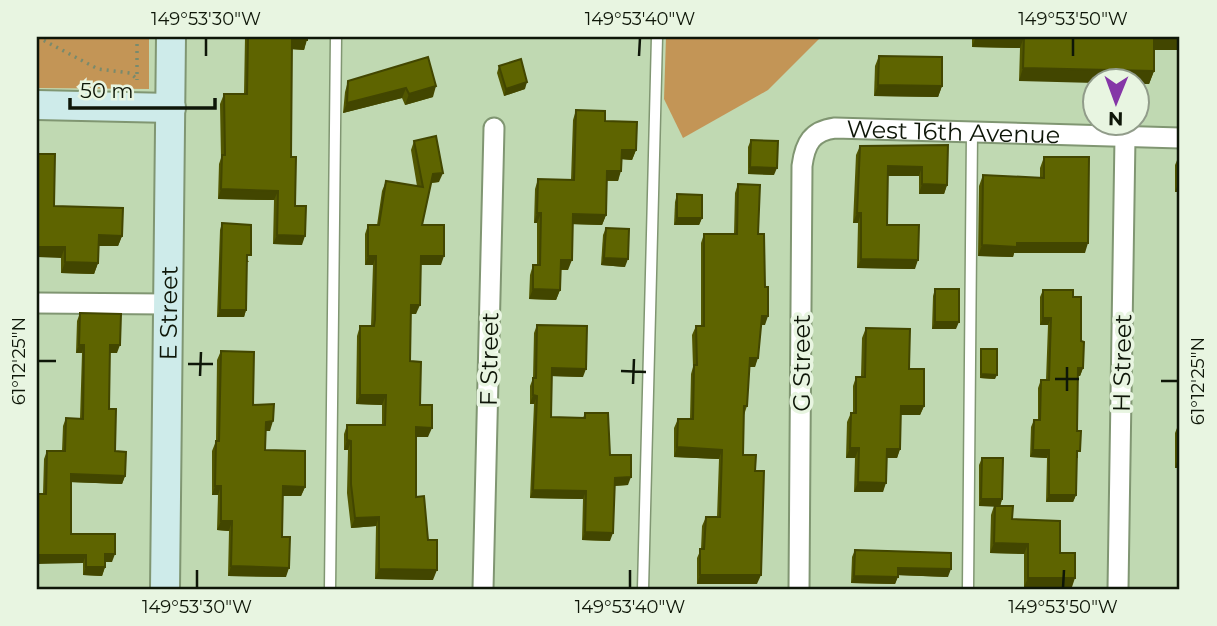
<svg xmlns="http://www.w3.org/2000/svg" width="1217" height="626" viewBox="0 0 1217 626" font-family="Montserrat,sans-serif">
	<rect width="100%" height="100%" fill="#c0d9b2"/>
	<g fill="#c39556">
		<path d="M37,37h112v52l-112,-1z"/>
		<path d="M666,37h155l-53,53 -85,48 -19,-39z"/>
	</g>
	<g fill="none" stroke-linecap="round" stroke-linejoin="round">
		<defs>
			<g id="lane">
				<path d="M330,589l6,-552"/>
				<path d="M643,589l14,-552"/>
				<path d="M968,589l4,-457"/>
			</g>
			<g id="street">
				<path d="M37,303l129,1"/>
				<path d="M483,589l11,-461"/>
				<path id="s1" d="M799,589l3,-423c3,-23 10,-35 33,-38l345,10"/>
				<path d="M1118,589l7,-452"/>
			</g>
			<g id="secondary">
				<path d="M37,105l134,3"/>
				<path id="s2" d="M165,589l6,-552"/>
			</g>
		</defs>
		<use href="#lane" stroke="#809672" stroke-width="13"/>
		<use href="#street" stroke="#809672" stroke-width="23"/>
		<use href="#secondary" stroke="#809672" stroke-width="32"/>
		<g stroke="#788a6d" stroke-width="3.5" stroke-dasharray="2 5" stroke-linecap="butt">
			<path d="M137,37v43"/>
			<path d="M37,41l6,-1 55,29 32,4 7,6"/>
			<path d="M133,589v-4"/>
			<path d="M193,589v-5"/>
		</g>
		<use href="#lane" stroke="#fff" stroke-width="10"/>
		<use href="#street" stroke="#fff" stroke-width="19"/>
		<use href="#secondary" stroke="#ceebea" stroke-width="28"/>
	</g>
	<g fill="#515600">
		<path d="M245,37h62l-3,13 -12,-1 -1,108 4,49 7,39 -29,-1 1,-44 -56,-1 1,-35 2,-6 -1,-54 4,-10h20z"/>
		<path d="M972,37h208v13h-26v21l-5,13h-12v-4l-118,1 1,-33 -48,-1z"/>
		<path d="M879,56l63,30 -4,11 -64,-1 1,-30z"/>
		<path d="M428,57l5,40 -28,8 -3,-7 -59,15 2,-21 3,-11z"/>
		<path d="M499,66l26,23 -21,7 -7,-23z"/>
		<path d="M576,110l29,11 31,29 -4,10 -10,-1 -4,22h-12v34l-4,10 -30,-1 -4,46h-8v20l-4,10 -27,-1 1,-24 3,-10h4v-42h-3l1,-34 3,-10 33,1 2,-60z"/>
		<path d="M751,140l23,35 -26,-1v-27z"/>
		<path d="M414,141l25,41 -8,1 -9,42 19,40h-20l-5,49h-5l-1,47 18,76h-12v60l12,43 5,40 -58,-1 1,-53 -25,2 -4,-35 1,-43h-4v-16l3,-9h35v-20l-26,-1 1,-68 3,-10h11l2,-61h-8v-31l3,-9h9l5,-34 4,-10 31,5 -6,-36z"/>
		<path d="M948,145l-1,40 -3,9h-25v-18h-31l-1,49 28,44 -58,-1 1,-45h-5l3,-68 4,-9z"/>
		<path d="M1044,157l41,96h-71l-1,4 -35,-1 1,-70 4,-11 57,3v-10z"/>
		<path d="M1178,158l2,34h-5v-27z"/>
		<path d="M738,184l20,50 7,91h-4l-6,42h-6l-2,39 -3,9 -1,40 12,16 2,113h-60v-26l4,-9 1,-23 4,-9h11l2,-58 -45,-2v-29l4,-9h12l1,-45 2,-7 -1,-32 4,-9h5v-83l3,-9h30l1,-41z"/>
		<path d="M677,194l25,24 -3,7h-25l1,-23z"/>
		<path d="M54,206l68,30 -4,10h-20v17l-4,11 -33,-1v-15z"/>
		<path d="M222,223l27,39h-2l-1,48 -2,7h-27l3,-87z"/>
		<path d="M606,228l19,39 -24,-2 2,-30z"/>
		<path d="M935,289l21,40h-24l1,-33z"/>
		<path d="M1043,290l30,7 8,44 2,27 -3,8h-2v82h-2v37l-3,7h-27l1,-44 -17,-1 1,-30 3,-7h4v-32l3,-8h5l2,-55h-8v-28z"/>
		<path d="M80,313l37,40h-7l-1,56 6,42 10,25 -3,8 -51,-2v52l41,28h-7v5l-3,9 -19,-1v-12l-40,-69 1,-35 3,-8h15l1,-25 3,-8 14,1 2,-66h-6l1,-32z"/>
		<path d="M537,325l46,52 -31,-1 -1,41 32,1 2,-5 43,72 -14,1 -4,55 -28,-1 1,-41 -53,-1 4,-94h-4v-18l3,-8 1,-45z"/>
		<path d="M866,328l43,41 15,37 -4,9h-19l-1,34 -3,9h-10l-4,34h-29l1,-34h-9l1,-36 4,-9h2v-27l3,-9h5l1,-39z"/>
		<path d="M981,349l14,30 -15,-1v-25z"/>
		<path d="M221,351l49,80h-4l-1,19 40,37 -4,9h-19v41l4,40 -58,-1 1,-45 -12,-1 1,-35h-6v-44l4,-10 1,-81z"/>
		<path d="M1179,423l1,1v84h-1l1,-40h-5v-35z"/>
		<path d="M982,458l20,41 -2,7 12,13 48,34 12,34h-48v-33l-34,-1 1,-38 3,-9h-15v-41z"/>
		<path d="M855,550l93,27 -50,-2 -3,9 -44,-1 1,-26z"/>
	</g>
	<g fill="#424600">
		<path d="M976,37h48l-4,11 -48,-1z"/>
		<path d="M1154,37l26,1v12h-30z"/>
		<path d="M292,40h15l-3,10 -15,-1z"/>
		<path d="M1023,68l131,3 -5,13h-12v-4h-42v3l-76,-2z"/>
		<path d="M527,82l-2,7 -21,7 2,-7z"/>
		<path d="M878,85l64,1 -4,11 -64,-1z"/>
		<path d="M436,86l-3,11 -28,8 4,-11z"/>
		<path d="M406,88l-4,10 -59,15 4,-10z"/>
		<path d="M622,150h14l-4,10 -13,-1z"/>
		<path d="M888,166l34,1 -3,9h-34z"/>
		<path d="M750,167l27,1 -3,7 -26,-1z"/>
		<path d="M607,171h14l-3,10 -15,-1z"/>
		<path d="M443,173l-4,9 -9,1 3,-9z"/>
		<path d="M922,184l25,1 -3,9h-25z"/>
		<path d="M1178,184h2v8h-5z"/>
		<path d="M221,189l57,2 -4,9 -56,-1z"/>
		<path d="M537,213h4l-4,10h-3z"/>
		<path d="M857,213h4l-3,10h-5z"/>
		<path d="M573,214l33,1 -4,10 -33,-1z"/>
		<path d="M677,218h25l-3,7h-25z"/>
		<path d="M99,235l23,1 -4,10h-23z"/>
		<path d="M277,235l28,1 -3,9 -29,-1z"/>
		<path d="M1017,243h71l-3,10h-71l-1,4 -35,-1 4,-11z"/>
		<path d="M37,247h28l-4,11 -24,-1z"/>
		<path d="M368,256h8l-3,9h-8z"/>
		<path d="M421,256h23l-3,9h-23z"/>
		<path d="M604,258l24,1 -3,8 -24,-2z"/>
		<path d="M861,259l57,1 -3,9 -58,-1z"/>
		<path d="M561,260h11l-4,10 -11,-1z"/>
		<path d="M65,262l33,1 -4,11 -33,-1z"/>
		<path d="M533,289l27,1 -4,10 -27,-1z"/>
		<path d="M411,305h9l-4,9h-9z"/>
		<path d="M220,310h26l-2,7h-27z"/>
		<path d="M762,316h6l-3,9h-6z"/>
		<path d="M1043,318h8l-3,7h-8z"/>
		<path d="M935,322h24l-3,7h-24z"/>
		<path d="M79,345h5l-2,8h-6z"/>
		<path d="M110,345h10l-3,8h-10z"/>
		<path d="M750,358h8l-3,9h-8z"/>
		<path d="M552,368l34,1 -3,8 -34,-1z"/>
		<path d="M1078,368h5l-3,8 -5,-1z"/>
		<path d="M981,374l16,1 -2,4 -15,-1z"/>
		<path d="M360,395h26l-4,10 -26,-1z"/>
		<path d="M533,395l4,1 -3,8h-4z"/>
		<path d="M901,406h23l-4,9h-22z"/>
		<path d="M273,421l-3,10h-8l4,-9z"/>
		<path d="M416,427l16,1 -4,9h-15z"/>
		<path d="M347,440l4,1 -3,9h-4z"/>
		<path d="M677,447l45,3 -3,9 -45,-2z"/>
		<path d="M850,448h9l-4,10h-9z"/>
		<path d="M887,449h13l-3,9h-14z"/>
		<path d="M1033,450h16l-2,8 -17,-1z"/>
		<path d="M1178,458h2v10h-5z"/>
		<path d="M71,474l54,2 -3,8 -54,-2z"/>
		<path d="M631,477l-3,8 -16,1 3,-8z"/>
		<path d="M858,482l28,1 -3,9h-29z"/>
		<path d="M215,486h6l-3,9h-6z"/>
		<path d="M283,486l22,1 -4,9h-22z"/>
		<path d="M533,490l53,1 -3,8 -53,-1z"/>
		<path d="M1049,495h27l-3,7h-27z"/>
		<path d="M981,499h21l-2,8 -21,-1z"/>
		<path d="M379,517l-3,9 -25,2 4,-10z"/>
		<path d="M221,521h11l-3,10 -12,-1z"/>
		<path d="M585,532l28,1 -3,8 -28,-1z"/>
		<path d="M994,543l34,1 -4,10 -34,-1z"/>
		<path d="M105,554h10l-3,8h-10z"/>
		<path d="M37,555h49l-3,8 -46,1z"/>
		<path d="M231,566l58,2 -3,9 -58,-1z"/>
		<path d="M86,567h19l-3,9 -19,-1z"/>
		<path d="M898,568l53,1 -3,8 -53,-2z"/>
		<path d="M379,569l58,1 -4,10 -58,-1z"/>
		<path d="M700,575h61l-4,9h-60z"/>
		<path d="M854,576l44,1 -3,7 -44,-1z"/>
		<path d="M1028,578h47l-3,9h-48z"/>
	</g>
	<g fill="#5e6400" stroke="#424600" stroke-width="2">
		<path d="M248,37h59v3h-15l-1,117h5l-1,49h11l-1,30 -28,-1 1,-44 -57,-2 1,-34h3l-1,-61h23z"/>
		<path d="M1024,37h156v1l-26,-1v34l-131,-3z"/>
		<path d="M879,56l63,1v29l-64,-1z"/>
		<path d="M428,57l8,29 -27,8 -3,-6 -59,15 1,-22z"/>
		<path d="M521,59l6,23 -21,7 -7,-23z"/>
		<path d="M576,110l29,1v10l32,1 -1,28h-14l-1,21h-14l-1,44 -33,-1 -1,46h-11l-1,30 -27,-1v-24h7l1,-52h-4l1,-34 36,1z"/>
		<path d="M436,136l7,37 -10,1 -11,51h22v31h-23l-1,49h-9l-1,56 11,1 -1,43h12v23l-16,-1v70l8,-1 4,44h9v30l-58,-1v-52l-24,1 -4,-34v-43l-4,-1v-15h38l1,-30h-26v-69h14l1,-7 1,-63h-8v-31h11l7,-44 37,6 -9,-46z"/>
		<path d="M751,140l27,1 -1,27 -27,-1z"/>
		<path d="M948,145l-1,40 -25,-1v-17l-34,-1 -1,59h32l-1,35 -57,-1v-46h-4l3,-67z"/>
		<path d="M37,154h18l-1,52 69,2 -1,28 -23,-1 -1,28 -33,-1v-15h-28z"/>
		<path d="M1044,157h45l-1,86h-71v4l-35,-2 1,-70 61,3z"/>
		<rect x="1178" y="158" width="2" height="26"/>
		<path d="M738,184l22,1 -2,49h6l1,53h3v29h-6l-4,42h-8l-3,48h-3l-1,49h13l-1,16h9l-3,104h-61v-26h4l2,-32h14l2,-67 -45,-3 1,-28h15l1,-54h3l-1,-39h8v-92h33z"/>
		<path d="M677,194l25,1v23h-25z"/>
		<path d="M222,223l29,2v30h-4l-1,55h-26z"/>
		<path d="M606,228l23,1 -1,30 -24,-1z"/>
		<rect x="935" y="289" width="24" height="33"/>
		<path d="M1043,290h30v7h8v44l3,1 -1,26h-5l-1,63h4l-1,20h-3l-1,44h-27v-45h-16l1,-30h6l1,-40h8l2,-62h-8z"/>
		<path d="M80,313l41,1 -1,31h-10l-1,64h7l-1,42 11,1 -1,24 -54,-2v60h44v20h-10v13h-19v-12h-49v-61h9l1,-43h18l1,-33 17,1 1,-74h-5z"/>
		<path d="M537,325l50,1 -1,43 -34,-1 -1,49 34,1v-5h23l2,42h21v22l-16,1 -2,55 -28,-1 1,-41 -53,-1 4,-94 -4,-1v-17h3z"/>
		<path d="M866,328l44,1 -1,40h15v37h-23l-1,43h-13l-1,34 -28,-1 1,-34h-9l1,-35h5v-36h9z"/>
		<path d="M981,349h16v26l-16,-1z"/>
		<path d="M221,351l33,1 -1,53 21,-1 -1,17 -7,1 -1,28 40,1v36l-22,-1 -1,51h8l-1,31 -58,-2 1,-45h-11v-35h-6l1,-45h3z"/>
		<path d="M1179,423l1,1v34h-2z"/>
		<path d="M982,458h21l-1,41h-21z"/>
		<path d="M995,506h18l-1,13 48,2v32h15v25h-47v-34l-34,-1z"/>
		<path d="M855,550l96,3v16l-53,-1v9l-44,-1z"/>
	</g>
	<path fill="none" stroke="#0e1608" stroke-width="2.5" d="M206,56v-18M639,56l1,-18M1073,56v-18M38,361h18M188,364h25M621,371l25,1M200,376l1,-24M1055,379h24M1161,381h17M633,384l1,-25M1067,391v-24M197,588v-18M630,588v-18M1063,588l1,-18"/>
	<g text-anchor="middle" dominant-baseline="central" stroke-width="7" stroke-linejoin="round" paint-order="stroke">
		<g font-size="24" fill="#0e1608" stroke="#e8f5e1">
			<text stroke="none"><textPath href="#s1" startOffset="597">West 16th Avenue</textPath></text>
			<text stroke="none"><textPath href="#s2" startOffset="276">E Street</textPath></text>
			<text transform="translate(489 359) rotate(-89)">F Street</text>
			<text transform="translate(801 363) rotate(-90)">G Street</text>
			<text transform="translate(1122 363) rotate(-89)">H Street</text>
		</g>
	</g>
	<rect width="1217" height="626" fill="none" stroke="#e8f5e1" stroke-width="77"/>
	<g transform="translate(1116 102) rotate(181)"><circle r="33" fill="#e8f5e1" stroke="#919c8a" stroke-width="2"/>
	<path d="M0-5L12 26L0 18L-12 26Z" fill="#8536a7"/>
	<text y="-10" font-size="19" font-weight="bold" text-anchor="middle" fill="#0e1608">N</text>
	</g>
	<path d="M70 98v10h145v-10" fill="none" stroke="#0e1608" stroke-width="3.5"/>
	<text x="80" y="98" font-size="21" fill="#0e1608" stroke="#e8f5e1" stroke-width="5" paint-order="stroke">50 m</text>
	<rect x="38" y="38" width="1140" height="550" fill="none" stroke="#0e1608" stroke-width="2.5"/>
	<g font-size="18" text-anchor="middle" fill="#0e1608">
		<text x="206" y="25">149°53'30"W</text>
		<text x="640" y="25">149°53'40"W</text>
		<text x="1073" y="25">149°53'50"W</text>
		<text transform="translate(19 361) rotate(-90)" y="6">61°12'25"N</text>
		<text transform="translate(1198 381) rotate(-90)" y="6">61°12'25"N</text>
		<text x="197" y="613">149°53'30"W</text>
		<text x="630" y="613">149°53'40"W</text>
		<text x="1063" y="613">149°53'50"W</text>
	</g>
</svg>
